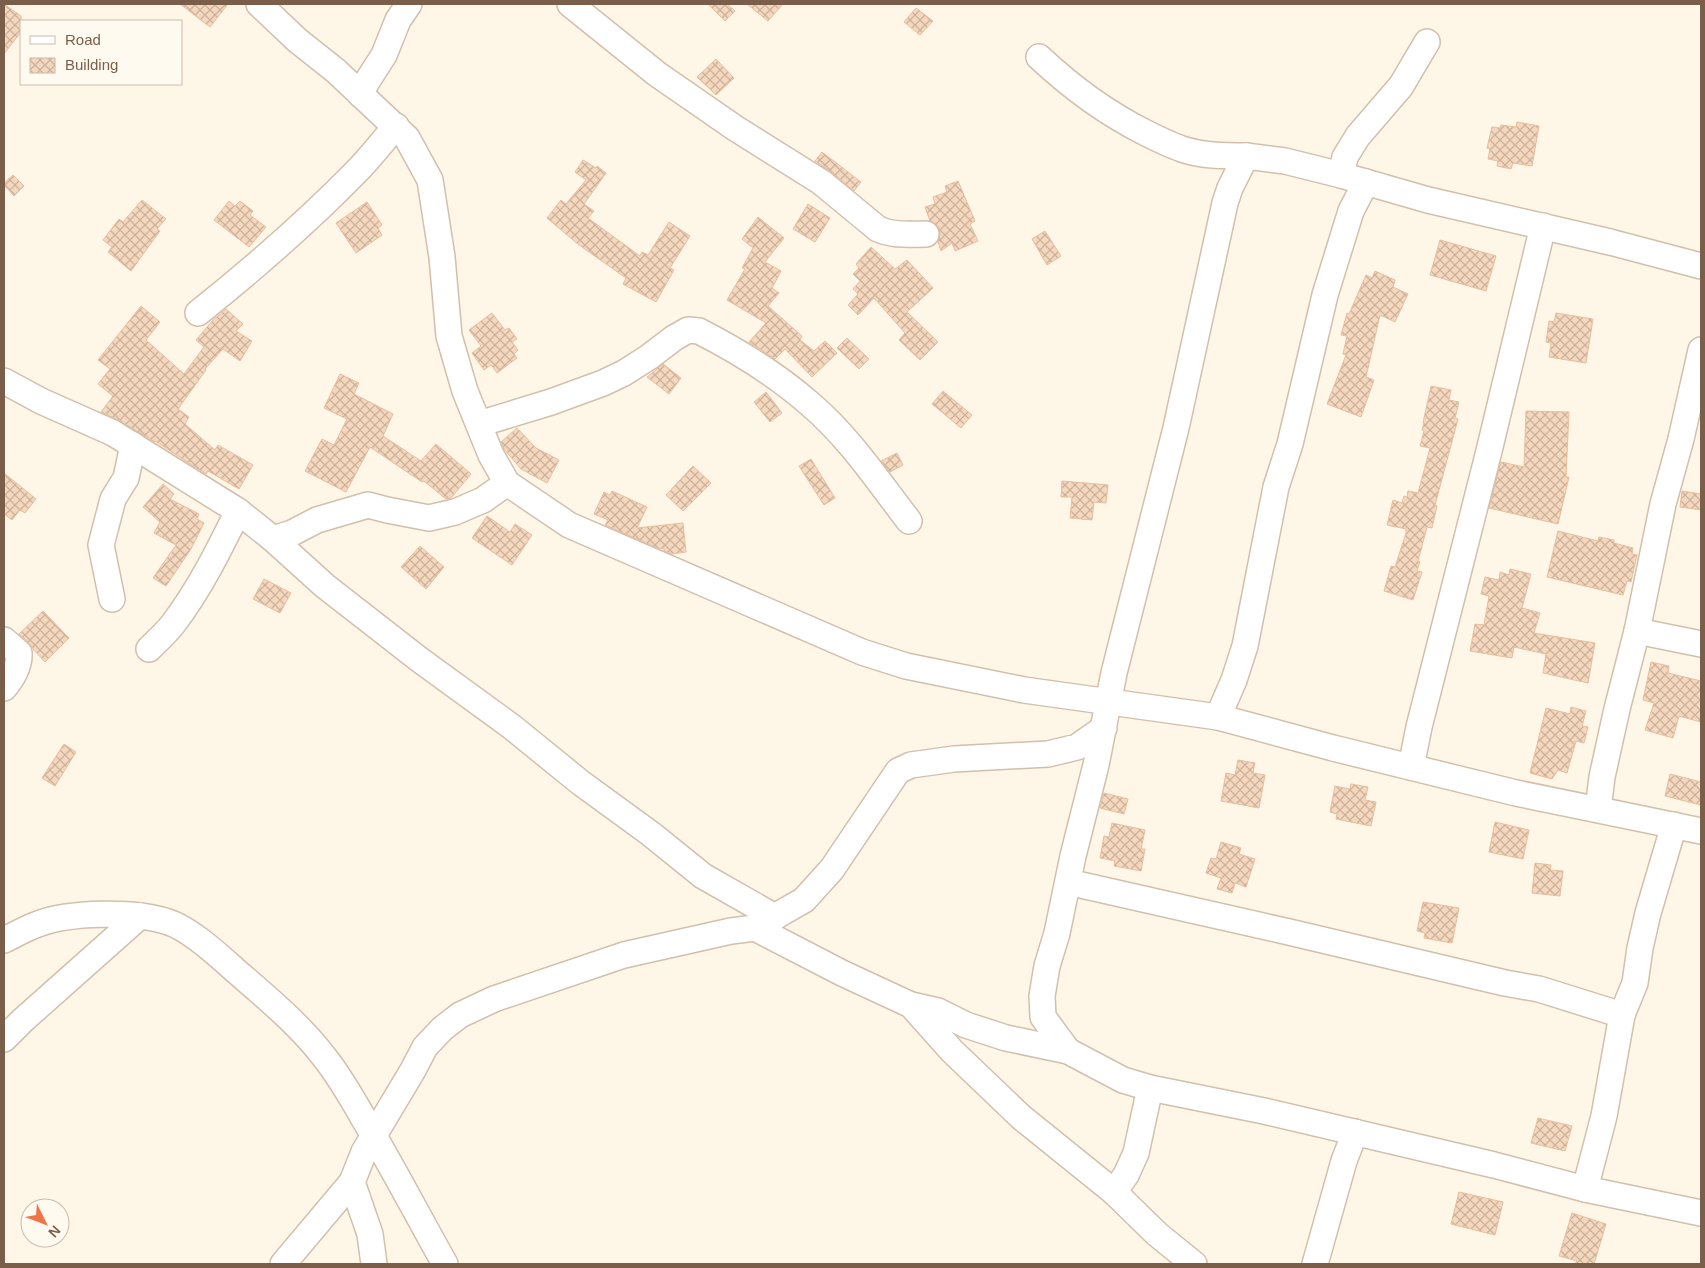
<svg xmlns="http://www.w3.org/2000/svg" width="1705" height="1268" viewBox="0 0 1705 1268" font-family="Arial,sans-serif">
	<defs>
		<pattern id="building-cross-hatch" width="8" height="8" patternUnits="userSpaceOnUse" patternTransform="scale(1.25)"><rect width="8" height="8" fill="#f5d7be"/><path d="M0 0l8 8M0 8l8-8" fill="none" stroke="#cbb29c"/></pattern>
	</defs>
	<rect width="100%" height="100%" fill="#fef7e8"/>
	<g fill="url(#building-cross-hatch)" stroke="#e9be9d">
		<path d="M4,4l17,12v16l-17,22z"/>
		<path d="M180,4h48l-18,23z"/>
		<path d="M708,4h19l8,7 -10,10z"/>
		<path d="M747,4h36l-15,17z"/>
		<path d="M916,8l17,13 -13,14 -16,-13z"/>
		<path d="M716,59l18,19 -18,17 -19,-18z"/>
		<path d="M1517,122l22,4 -7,40 -19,-3 -2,6 -14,-3 1,-5 -10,-2 2,-10 -3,-1 5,-21 8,1 1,-3 15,2z"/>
		<path d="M822,152l39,30 -7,9 -24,-20 -15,-10z"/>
		<path d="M583,160l13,8 1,-2 9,7 -22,31 10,7 -6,7 52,38 2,-4 6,3 21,-33 21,14 -20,32 4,2 -18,32 -33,-18 3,-6 -47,-33 -32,-27 14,-18 5,4 20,-24 -11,-8z"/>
		<path d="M13,175l11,11 -10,10 -10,-11v-2z"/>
		<path d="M958,181l17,40 -5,3 8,17 -23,10 -3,-8 -11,8 -3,-9 2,-8 -1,-7 -9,-6 -5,-14 10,-3 -2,-7 14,-5 -2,-6z"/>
		<path d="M142,200l24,19 -9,10 3,2 -29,40 -23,-19 4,-5 -9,-7 16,-21 4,3z"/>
		<path d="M229,201l6,5 5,-5 13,10 -3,4 16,12 -17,20 -35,-27z"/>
		<path d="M367,202l15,23 -4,3 4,7 -26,18 -20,-30z"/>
		<path d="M808,204l22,14 -15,24 -22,-13z"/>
		<path d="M758,217l26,21 -19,24 16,9 -9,17 7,5 -11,13 34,30 -2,4 14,11 11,-10 12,12 -25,24 -27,-28 -10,10 -26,-17 17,-19 -39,-23 18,-31 -3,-1 11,-20 -11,-9z"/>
		<path d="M1045,231l16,25 -14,9 -15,-26z"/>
		<path d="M1440,240l56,16 -10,35 -56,-16z"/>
		<path d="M871,247l24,22 12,-9 26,28 -26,24 31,30 -18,18 -21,-20 6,-7 -31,-35 -16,17 -10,-10 10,-11 -5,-5 7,-8 -7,-7 6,-6 -3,-4z"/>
		<path d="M1375,271l20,9 -2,7 15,7 -13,28 -15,-7 -14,62 8,3 -13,37 -34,-13 19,-49 -3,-1 4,-18 -6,-1 6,-22 2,1 17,-39 6,3z"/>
		<path d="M141,306l19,16 -14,18 38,34 20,-27 -8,-7 17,-20 13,-11 17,15 -7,7 16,10 -12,20 -17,-12 -18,20 1,1 -28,39 11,8 -4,7 30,26 3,-5 35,20 -14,24 -31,-18 -2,3 -51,-33v1l-35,-21 -19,-9 12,-16 -15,-12 12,-15 -12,-9z"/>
		<path d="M492,313l13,17 4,-2 8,11 -5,3 6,8 -4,4 3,4 -20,15 -6,-8 -7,5 -12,-17 9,-7 -12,-16z"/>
		<path d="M1556,313l37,6 -7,44 -37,-6 2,-14 -5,-1 3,-21 5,1z"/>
		<path d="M847,338l22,21 -10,10 -22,-21z"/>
		<path d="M663,364l18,14 -12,16 -22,-17z"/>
		<path d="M340,374l19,9 -5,11 39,20 -10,22 38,25 15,-17 35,30 -20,24 -5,1 -22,-18 -2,1 -52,-35 -24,45 -41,-21 17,-32 12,6 13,-26 -23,-11z"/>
		<path d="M1431,386l20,4 -2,10 10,2 -4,16 3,1 -23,86 2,1 -5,22 -5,-1 -9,34 2,1 -3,9 5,1 -9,28 -29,-9 7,-25 4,1 11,-34v-4l-19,-4 6,-25 9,3 2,-7 3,1 1,-6 10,2 12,-45 -10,-2 4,-15 -2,-1 2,-7h-1z"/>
		<path d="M943,391l29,24 -11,13 -29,-24z"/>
		<path d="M766,392l16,21 -12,9 -16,-20z"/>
		<path d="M1526,411l43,1 -3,65h3l-11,47 -69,-16 12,-46 23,5z"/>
		<path d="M517,428l19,20 23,12 -12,23 -26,-14 -17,-20 -3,-7z"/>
		<path d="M897,453l6,12 -13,7 -9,-11z"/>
		<path d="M811,459l24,39 -11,7 -25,-39z"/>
		<path d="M693,466l18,17 -28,28 -17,-16z"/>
		<path d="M4,473l32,26 -11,14 -5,-3 -8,10 -8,-6z"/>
		<path d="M1062,481l46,4 -2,18 -12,-1 -2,18 -22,-2 2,-21h-11z"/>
		<path d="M163,484l11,10 -4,5 29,15 -2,5 7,4 -13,26 -25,37 -13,-8 23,-33 -22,-12 6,-11 -17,-15z"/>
		<path d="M612,491l35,16 -10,21 46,-5 3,29 -14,2 -8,-3v-3l-4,1 -55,-24 3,-5 -14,-6 10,-22 6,3z"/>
		<path d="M1682,491l19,3v16l-21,-3z"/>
		<path d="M487,516l23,16 5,-8 17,11 -20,30 -40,-27z"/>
		<path d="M1558,531l40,10 1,-4 15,3v3l19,5 -1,6 5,1 -6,27 -4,-1 -4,14 -76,-18z"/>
		<path d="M420,546l24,21 -18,22 -25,-22z"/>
		<path d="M1510,569l21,5 -9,34 18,5 -6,20 61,10 -7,40 -45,-10 3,-19 -32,-7 -2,11 -42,-7 5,-27 9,1 5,-29 -8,-2 4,-17 14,3 1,-8 9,3z"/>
		<path d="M264,579l27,14 -11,20 -27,-14z"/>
		<path d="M43,611l26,27 -24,24 -12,-13 -5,-7 -9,-8z"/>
		<path d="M1651,662l18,4 -1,7 33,8v41l-22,-6 -6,22 -28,-8 9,-27 -11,-3z"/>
		<path d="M1571,707l15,4 -4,15 6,1 -4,16 -8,-2 -9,32 -9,-3 -6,9 -22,-6 16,-65 24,6z"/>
		<path d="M64,744l12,8 -21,34 -13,-8z"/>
		<path d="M1238,760l17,3 -2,10 12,2 -6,33 -38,-7 5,-28 9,2z"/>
		<path d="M1670,774l31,8v23l-36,-9z"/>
		<path d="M1351,784l17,3 -3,13 11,2 -5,24 -35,-7 1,-5 -7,-2 5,-26 15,3z"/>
		<path d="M1104,793l24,6 -4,15 -24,-6z"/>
		<path d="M1495,822l34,8 -6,29 -34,-7z"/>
		<path d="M1112,823l33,7 -4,19h4l-4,22 -27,-5 1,-5 -15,-3 4,-22 5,1z"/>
		<path d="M1221,842l20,6 -2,6 16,5 -9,28 -11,-4 -3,10 -15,-4 4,-11 -15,-5 5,-15 5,1z"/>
		<path d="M1535,863l16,2 -1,5 13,1 -3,25 -28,-3z"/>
		<path d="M1423,902l36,6 -7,35 -28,-5 1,-5 -8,-2z"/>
		<path d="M1538,1118l34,8 -7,25 -34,-8z"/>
		<path d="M1459,1192l44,10 -8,33 -44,-11z"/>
		<path d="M1572,1213l34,11 -12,40h-19l2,-3 -18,-5z"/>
	</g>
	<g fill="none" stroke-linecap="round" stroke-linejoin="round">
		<defs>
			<g id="minor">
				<path d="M259,4l38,36 39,31 71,67 23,42 12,77 7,79 16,55 26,64 16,28 62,42 293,127 44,14 118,24 194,27 115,31 183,45 185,38"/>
				<path d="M570,4l87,70 78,54 86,54 57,47c16,7 31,5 48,5"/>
				<path d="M1039,57c33,31 67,56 107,76 12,6 26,13 39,17 20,6 41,6 61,6"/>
				<path d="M361,95l5,-12 18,-28 14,-35 11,-16"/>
				<path d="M1341,175l4,-18 13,-21 43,-50 26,-44"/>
				<path d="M198,313c55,-44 108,-90 157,-140 15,-15 27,-31 41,-47"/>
				<path d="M4,381l37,20 72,32 125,78 35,28 52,47 95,74 92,67 69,56 70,51 52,42 72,41"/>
				<path d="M479,424l72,-22 52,-19 21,-10 25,-16 25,-19 14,-8 11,1c39,20 78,44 111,73 39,33 68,77 99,117"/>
				<path d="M273,539l19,-6 25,-13 51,-15 19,5 42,8 26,-6 28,-12 24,-17"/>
				<path d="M112,599l-11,-54 12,-46 13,-21 7,-33"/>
				<path d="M1637,631l64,13"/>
				<path d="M4,640l15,13c1,12 -7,26 -15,35"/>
				<path d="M149,649c8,-8 17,-16 24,-25 26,-34 46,-74 65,-113"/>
				<path d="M1218,717l16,-37 11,-34 31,-159 14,-43 35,-149 26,-84 15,-29"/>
				<path d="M1411,767l8,-40 70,-276 54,-225"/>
				<path d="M1598,809l4,-32 15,-68 20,-78 26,-127 18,-65 20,-89"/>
				<path d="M1068,882l221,50 216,51 34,6 83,26"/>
				<path d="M755,928l87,45 69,32 41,46 69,66 93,75 43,42 37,30"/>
				<path d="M4,940c11,-5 22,-12 34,-16 31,-12 96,-13 127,-3 23,6 53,34 71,50 31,27 64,54 89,87 15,19 27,40 39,61 28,47 54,97 81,145"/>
				<path d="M911,1005l27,6 28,14 40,13 62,13 55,29 27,8 114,23 230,54 91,24 116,24"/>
				<path d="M4,1039l19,-19 117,-104"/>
				<path d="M1068,1051l-25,-34 -1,-21 5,-30 10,-33 16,-77 23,-91 18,-92 62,-245 49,-225 5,-15 16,-32 39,5 56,14 87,25 182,42 91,24"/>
				<path d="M1585,1189l19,-73 18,-101 13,-32 5,-35 8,-35 26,-88"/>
				<path d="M1114,1192l12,-17 10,-22 14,-65"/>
				<path d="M283,1264l69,-82"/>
				<path d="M374,1264l-4,-30 -18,-52 12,-30 49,-82 12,-23 17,-18 18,-14 34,-16 130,-44 107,-24 24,-3 49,-28 28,-31 66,-98 13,-6 43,-6 94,-5 29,-7 27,-19"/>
				<path d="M1315,1264l29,-103 11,-29"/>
			</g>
		</defs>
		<use href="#minor" stroke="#d2bfac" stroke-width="28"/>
		<use href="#minor" stroke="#fff" stroke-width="25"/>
	</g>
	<rect width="1705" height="1268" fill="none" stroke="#7b5e49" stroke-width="10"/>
	<rect x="20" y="20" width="162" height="65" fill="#fffaf0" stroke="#cabcad"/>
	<rect x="30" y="36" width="25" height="8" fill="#ffffff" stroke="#cabcad"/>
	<text x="65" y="45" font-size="15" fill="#7b5e49">Road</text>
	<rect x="30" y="58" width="25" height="15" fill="url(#building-cross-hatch)" stroke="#cabcad"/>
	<text x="65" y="70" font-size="15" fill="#7b5e49">Building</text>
	<g transform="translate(45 1223) rotate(132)"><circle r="24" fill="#fffaf0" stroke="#cabcad"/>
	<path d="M0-4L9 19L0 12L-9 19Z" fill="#ef7546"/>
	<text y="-8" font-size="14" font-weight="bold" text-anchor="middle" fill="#7b5e49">N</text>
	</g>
</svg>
